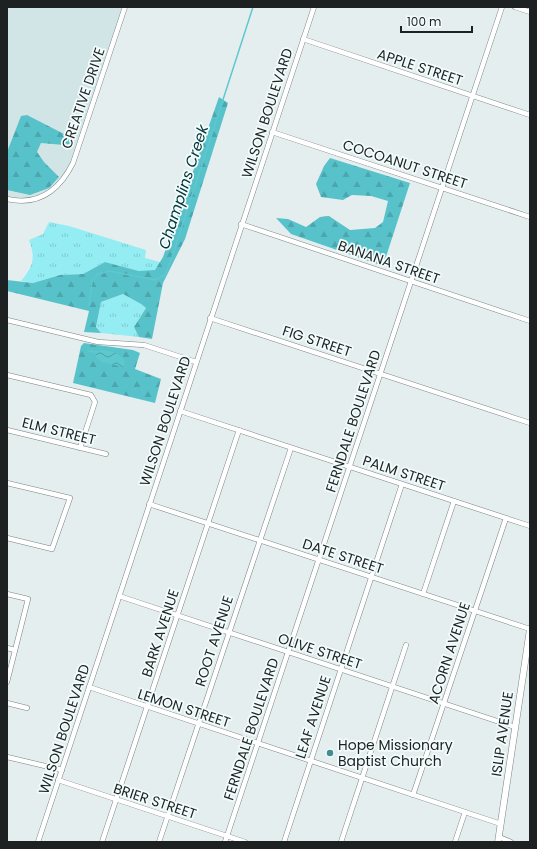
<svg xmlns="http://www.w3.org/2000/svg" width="537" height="849" viewBox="0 0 537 849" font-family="Poppins,sans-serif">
	<defs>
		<pattern id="grass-tufts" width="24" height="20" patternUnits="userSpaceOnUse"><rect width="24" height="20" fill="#94edf3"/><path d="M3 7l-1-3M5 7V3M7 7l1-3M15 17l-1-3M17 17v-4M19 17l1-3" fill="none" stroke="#7fcbd0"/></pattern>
		<pattern id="forest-firs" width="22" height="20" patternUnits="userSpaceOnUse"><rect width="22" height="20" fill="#58c2ca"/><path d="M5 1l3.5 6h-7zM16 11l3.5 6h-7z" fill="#4ca6ad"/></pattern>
		<pattern id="water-waves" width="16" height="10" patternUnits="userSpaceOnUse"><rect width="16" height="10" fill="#5ec8cf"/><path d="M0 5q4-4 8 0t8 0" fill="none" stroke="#4da2a8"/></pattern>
	</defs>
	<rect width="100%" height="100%" fill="#e5eeef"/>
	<path fill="#d2e5e6" d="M7,7h118l-52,156 -21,29 -21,8 -24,-1z"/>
	<g fill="url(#grass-tufts)">
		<path d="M49,222l20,4 77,24 -1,8 15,4 -5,9h-16l-34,-9 -22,12 -23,1 -27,8 -12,-2c12,-15 15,-22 8,-41l14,-6z"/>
		<path d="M123,294l18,10 5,4 -12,19 5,10 -38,-4 -5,-6 5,-25z"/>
	</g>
	<g fill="url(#forest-firs)">
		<path d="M219,97l9,6 -43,136 -22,44 -11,56 -13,-2 -5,-10 12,-19 -5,-4 -18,-10 -22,8 -5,25 5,6 -17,-1 5,-21 -82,-20v-11l26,3 27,-8 23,-1 22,-12 34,9 16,-1 8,-13z"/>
		<path d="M27,115l39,20 8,8 -10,2 -23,-2 -4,9 7,10 15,15 -10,11 -19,7 -23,-5v-38l14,-36z"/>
		<path d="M330,158l80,25 -27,83 -92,-32 -15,-16 12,1 18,8 14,-10 9,-1 21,14 25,-2 8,-6 5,-21 -17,-5 -19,-1 -9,5 -22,-3 -5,-13 8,-18z"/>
		<path d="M84,343l49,7 7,3 -5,16 26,10 -6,24 -82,-20 8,-37z"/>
	</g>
	<path fill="url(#water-waves)" d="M102,350c10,1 18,3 23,12l-2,5 -21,-5 -6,-5 -1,-5z"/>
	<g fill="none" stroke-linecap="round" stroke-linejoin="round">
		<g stroke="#5ec8cf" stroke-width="1.5">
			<path d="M89,306l3,-25 6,-7 11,-3 46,9 10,-5 7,-18 81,-250"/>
			<path d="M88,351l9,1"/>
		</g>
		<defs>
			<g id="minor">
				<path d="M515,7l15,5"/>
				<path d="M303,39l227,76"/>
				<path d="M272,132l258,85"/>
				<path d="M7,199c31,7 52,-8 66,-36l52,-156"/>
				<path d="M241,224l289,97"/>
				<path d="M210,318l320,105"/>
				<path d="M7,320l91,22 46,3 52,17"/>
				<path d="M7,375l84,20 4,7 -15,46"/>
				<path d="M180,411l350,115"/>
				<path d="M7,430l99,24"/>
				<path d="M7,483l63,15 -18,51 -45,-11"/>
				<path d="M149,504l381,125"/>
				<path d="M7,594l21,5 -21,83"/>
				<path d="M423,594l31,-93"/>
				<path d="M119,596l396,131"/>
				<path d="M7,648l8,2"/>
				<path d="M89,687l412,137"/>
				<path d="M7,703l20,5"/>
				<path d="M7,757l55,13"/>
				<path d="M58,780l187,62"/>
				<path d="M413,795l93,-277"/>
				<path d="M499,837l12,5"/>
				<path d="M38,842l276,-835"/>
				<path d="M102,842l137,-412"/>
				<path d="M159,842l132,-394"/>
				<path d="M225,842l277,-835"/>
				<path d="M284,842l118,-358"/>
				<path d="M341,842l65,-197"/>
				<path d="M455,842l10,-30"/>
			</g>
			<path id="major" d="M498,842l32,-213"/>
		</defs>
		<use href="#minor" stroke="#7a8283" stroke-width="5.5"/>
		<use href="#major" stroke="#7a8283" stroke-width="7"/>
		<use href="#minor" stroke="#fff" stroke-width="4.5"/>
		<use href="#major" stroke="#fff" stroke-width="6"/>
	</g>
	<circle fill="#448c91" stroke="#f2fcfc" stroke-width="1.5" cx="330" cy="753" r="4"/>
	<g text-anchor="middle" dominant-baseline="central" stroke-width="3.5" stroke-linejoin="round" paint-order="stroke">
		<g font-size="14" fill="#1d2121" stroke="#f2fcfc">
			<text transform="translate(420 67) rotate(18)">APPLE STREET</text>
			<text transform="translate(83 98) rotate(-71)">CREATIVE DRIVE</text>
			<text transform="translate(267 113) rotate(-72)">WILSON BOULEVARD</text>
			<text transform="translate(405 164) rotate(18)">COCOANUT STREET</text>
			<text transform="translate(389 262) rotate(19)">BANANA STREET</text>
			<text transform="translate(317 341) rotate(18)">FIG STREET</text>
			<text transform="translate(165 421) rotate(-72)">WILSON BOULEVARD</text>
			<text transform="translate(353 421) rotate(-72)">FERNDALE BOULEVARD</text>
			<text transform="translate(59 431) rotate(14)">ELM STREET</text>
			<text transform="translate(404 473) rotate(18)">PALM STREET</text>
			<text transform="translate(343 556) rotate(18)">DATE STREET</text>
			<text transform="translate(160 633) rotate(-72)">BARK AVENUE</text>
			<text transform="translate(214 641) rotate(-72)">ROOT AVENUE</text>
			<text transform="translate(320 651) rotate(18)">OLIVE STREET</text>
			<text transform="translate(449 653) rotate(-72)">ACORN AVENUE</text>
			<text transform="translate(184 708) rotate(18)">LEMON STREET</text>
			<text transform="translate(313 717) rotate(-72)">LEAF AVENUE</text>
			<text transform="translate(64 729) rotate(-72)">WILSON BOULEVARD</text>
			<text transform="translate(251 729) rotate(-72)">FERNDALE BOULEVARD</text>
			<text transform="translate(502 734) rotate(-82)">ISLIP AVENUE</text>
			<text transform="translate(155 801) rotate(18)">BRIER STREET</text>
		</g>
		<g font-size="14" fill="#1d2121" stroke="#f2fcfc" text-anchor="start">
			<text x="338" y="745">Hope Missionary<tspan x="338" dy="16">Baptist Church</tspan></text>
		</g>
		<g font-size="15" font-style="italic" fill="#003437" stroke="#f2fcfc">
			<text transform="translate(183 187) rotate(-72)">Champlins Creek</text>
		</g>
	</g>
	<rect width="537" height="849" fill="none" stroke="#1d2121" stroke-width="16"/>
	<path d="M401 26v6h71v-6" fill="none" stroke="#1d2121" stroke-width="2"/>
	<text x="407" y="26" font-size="12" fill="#1d2121" stroke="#f2fcfc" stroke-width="3" paint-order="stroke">100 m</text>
</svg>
